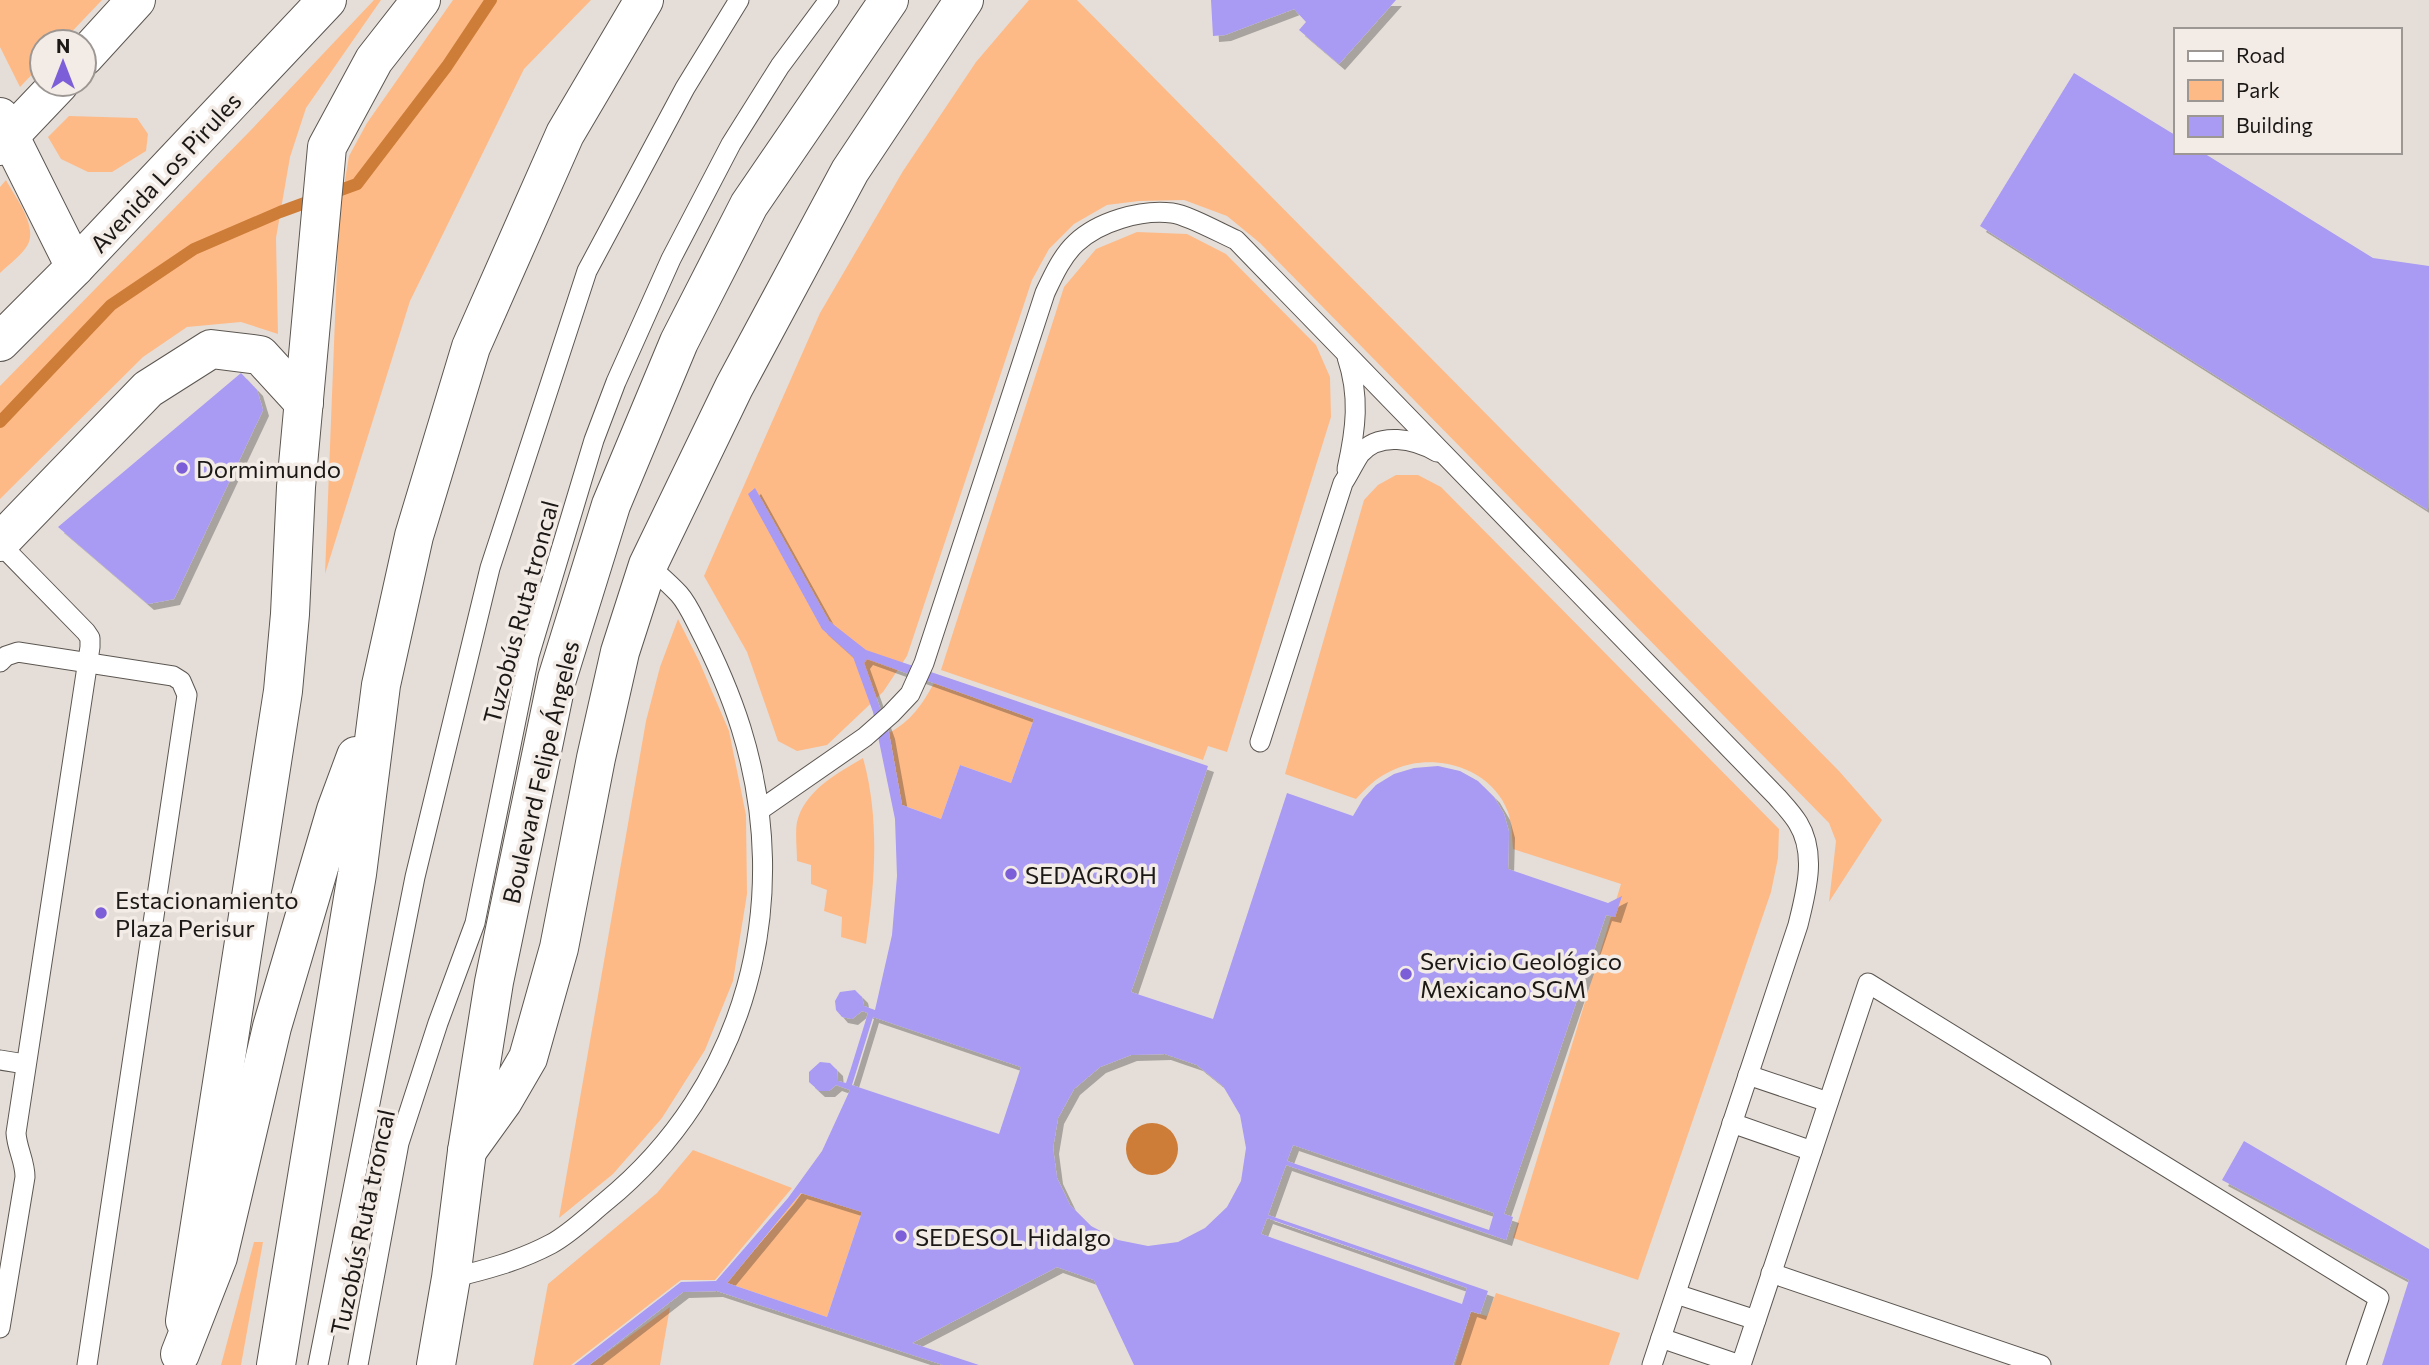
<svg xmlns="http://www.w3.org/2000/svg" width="2429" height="1365" viewBox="0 0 2429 1365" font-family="Commissioner,sans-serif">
	<defs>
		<filter id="shadow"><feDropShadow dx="6" dy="6" stdDeviation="0" flood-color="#0004"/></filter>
	</defs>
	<rect width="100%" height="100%" fill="#e5ded8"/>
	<g fill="#fdba87">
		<path d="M0,0h102l-40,42h-20v22l-22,23 -20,-40z"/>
		<path d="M374,0h7l-75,108 -16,49 -14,81 2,96 -37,-12 -54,5 -44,30 -143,142v-113l250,-255z"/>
		<path d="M453,0h138l-67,69 -114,232 -85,273 14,-358 10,-60 18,-33z"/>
		<path d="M1029,0h48l762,771 43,49 -53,82 7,-61 -7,-18 -569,-580 -33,-27 -43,-16 -45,1 -32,4 -33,19 -25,25 -17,31 -125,376 -24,36 -56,53 -30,6 -19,-10 -31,-89 -43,-76 116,-263 83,-142 73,-109z"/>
		<path d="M69,116l68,2 11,16 -2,17 -34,21h-24l-27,-13 -13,-22z"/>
		<path d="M6,180c9,17 33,47 21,66 -6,10 -19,19 -27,27v-86z"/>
		<path d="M1137,232l50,2 39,20 90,91 14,32 1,40 -104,335 -19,-6 -5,14 -262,-90 123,-383 32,-38z"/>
		<path d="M1396,475h22l23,12 338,342 -1,29 -7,34 -133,388 -125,-42 108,-354 -108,-35c-1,-13 -1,-25 -5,-37 -17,-46 -78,-62 -119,-40 -13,6 -23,16 -33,27l-71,-25 79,-274 14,-15z"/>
		<path d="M678,619l21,42 30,70 17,84 1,79 -14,87 -28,69 -43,68 -49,56 -54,44 87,-497 14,-54z"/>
		<path d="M934,683l100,36 -23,64 -51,-18 -19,54 -39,-14 -13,-72c22,-12 33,-28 45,-50z"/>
		<path d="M863,758c17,61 12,124 3,186l-25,-7 1,-20 -18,-6 3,-21 -16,-6v-19l-14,-4c0,-12 -2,-28 0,-39 8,-32 41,-49 66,-64z"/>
		<path d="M693,1150l99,38 -77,92h-34l-110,85h-38l15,-81 109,-91z"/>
		<path d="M801,1193l61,19 -35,105 -100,-34z"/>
		<path d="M254,1242h9l-22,123h-20z"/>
		<path d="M1496,1293l124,40 -11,32h-154l16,-53 16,4z"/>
		<path d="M670,1307l-10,58h-70z"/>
	</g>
	<circle fill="#cd7d38" cx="1152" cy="1149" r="26"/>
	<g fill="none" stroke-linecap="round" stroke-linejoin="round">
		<path stroke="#cd7d38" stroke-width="12" d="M0,422l111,-117 83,-56 86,-37 77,-28 90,-118 44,-66"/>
	</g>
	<g fill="#a99af4" fill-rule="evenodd" filter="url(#shadow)">
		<path d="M1211,0h185l-57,64 -40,-34 7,-8 -12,-13 -69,26 -12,1z"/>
		<path d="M2074,73l101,62v17h27l171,106 56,8 -1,244 -448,-284z"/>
		<path d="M241,373l16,17 6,20 -89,189 -26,5 -90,-77z"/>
		<path d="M755,488l74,133 37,29 342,116 -77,226 82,27 74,-226 66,23 10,-17 13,-14 18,-11 20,-6 24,-2 22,5 18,10 16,16 10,17 5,18 -1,37 100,34 14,-7 -7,21 -9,-2 -102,299 9,3 -7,23 -220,-75 -18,50 220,76 -8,23 -9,-3 -18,54h-319l-40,-85 -37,-13 -145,76 67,22h-36l-226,-74 -34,1 -94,73h-15l107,-83 35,-1 72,-83 34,-47 28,-61 -14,-5 -7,6h-10l-10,-9v-10l11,-10 10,1 7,7 1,11 8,2 5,-15 17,-55 -6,-2 -10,8 -10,-2 -6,-7 -1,-9 5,-9 15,-2 7,7 2,9 11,4 17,-75 5,-59 -2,-57 -22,-107 -20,-55 -31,-28 -74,-135zM867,659l167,60 -23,64 -51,-18 -19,54 -39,-14 -13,-72 -25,-70zM873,1017l148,50 -22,67 -147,-49zM1165,1054l32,11 26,21 17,29 6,33 -5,33 -14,26 -22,21 -27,14 -30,4 -30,-6 -27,-14 -21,-21 -13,-27 -4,-30 5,-30 16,-29 26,-22 31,-12zM1293,1145l201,68 -5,17 -202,-69zM801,1193l61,19 -35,105 -100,-34zM1267,1218l200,70 -5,16 -201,-70z"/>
		<path d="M2244,1141l185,108v116h-47l27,-85 -187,-100z"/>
	</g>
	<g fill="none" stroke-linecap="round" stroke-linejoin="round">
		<defs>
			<g id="lane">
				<path d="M1347,469c9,-40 13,-73 0,-112"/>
				<path d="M0,544l86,88 4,6v9l-74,486c1,16 9,28 9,44l-25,151"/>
				<path d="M0,662l6,-6 12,-4 155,24 8,5 6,14 -100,670"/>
				<path d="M1260,742l83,-259c6,-9 11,-20 17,-29 19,-23 55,-15 77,-2"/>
				<path d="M760,810l105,-73 26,-23 19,-20 14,-31 121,-370c8,-17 17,-37 31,-50 22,-21 65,-34 96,-30 16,2 48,20 64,27l541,557c7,8 15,16 21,26 19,31 8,69 0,102l-146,440"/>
				<path d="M0,1060l25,4"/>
				<path d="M1748,1075l80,27"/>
				<path d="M1732,1123l80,28"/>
				<path d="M1771,1273l270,92"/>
				<path d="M451,1278c34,-8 68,-17 100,-34 20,-11 37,-28 54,-42 142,-116 190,-300 136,-474 -11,-35 -26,-69 -43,-102 -5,-10 -11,-23 -19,-32 -9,-10 -20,-19 -31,-29"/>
				<path d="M1676,1294l80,26"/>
				<path d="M1661,1338l79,27"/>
				<path d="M318,1365l97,-488 75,-309 97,-297 98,-183 54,-88"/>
				<path d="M358,1365l41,-222 39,-120 37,-100 54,-267 65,-216 22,-58 55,-123 60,-115 49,-78 49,-66"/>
				<path d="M1741,1365l127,-382 511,315 -23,67"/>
			</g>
			<g id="street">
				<path d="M84,57l52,-57"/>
				<path d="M0,117l75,150"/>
				<path d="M0,146l59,-62"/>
			</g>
			<g id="secondary">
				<path d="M0,342l75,-75 252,-267"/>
				<path d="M0,542l148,-153 63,-40 49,6 44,48"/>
				<path d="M467,1151l36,-50 25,-43 31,-110 37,-190 24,-106 28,-87 86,-178 116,-216 114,-171"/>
			</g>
			<path id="primary" d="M185,1321l98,-630 7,-77 6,-127 31,-340 47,-87 47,-60"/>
			<g id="highway">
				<path d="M180,1354l38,-97 54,-230 64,-217 20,-54"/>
				<path d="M276,1365l81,-491 24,-189 33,-149 57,-189 94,-213 79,-134"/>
				<path d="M436,1365l15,-87 16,-127 27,-169 63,-303 54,-174 68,-163 70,-137 140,-205"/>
			</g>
		</defs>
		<use href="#lane" stroke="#5c5651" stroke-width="21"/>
		<use href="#street" stroke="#5c5651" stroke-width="40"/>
		<use href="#secondary" stroke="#5c5651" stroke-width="40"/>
		<use href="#primary" stroke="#5c5651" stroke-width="40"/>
		<use href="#highway" stroke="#5c5651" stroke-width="40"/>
		<use href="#lane" stroke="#fff" stroke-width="19"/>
		<use href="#street" stroke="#fff" stroke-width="38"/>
		<use href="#secondary" stroke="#fff" stroke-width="38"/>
		<use href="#primary" stroke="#fff" stroke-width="38"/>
		<use href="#highway" stroke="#fff" stroke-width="38"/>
	</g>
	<g fill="#7c5ed9" stroke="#f3ebe6" stroke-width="2.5">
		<circle cx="182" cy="468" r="7"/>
		<circle cx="1011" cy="874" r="7"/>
		<circle cx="101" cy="913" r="7"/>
		<circle cx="1406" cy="974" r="7"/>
		<circle cx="901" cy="1236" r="7"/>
	</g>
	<g text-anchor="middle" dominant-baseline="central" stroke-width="7" stroke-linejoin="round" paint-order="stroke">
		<g font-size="24" fill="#1b1816" stroke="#f3ebe6">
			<text transform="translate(165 172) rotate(-47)">Avenida Los Pirules</text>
			<text transform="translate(520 612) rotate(-75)">Tuzobús Ruta troncal</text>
			<text transform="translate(540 772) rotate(-77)">Boulevard Felipe Ángeles</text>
			<text transform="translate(362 1222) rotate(-78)">Tuzobús Ruta troncal</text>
		</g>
		<g font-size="24" fill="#1b1816" stroke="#f3ebe6" text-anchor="start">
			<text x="196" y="468">Dormimundo</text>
			<text x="1025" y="874">SEDAGROH</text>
			<text x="115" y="899">Estacionamiento<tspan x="115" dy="28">Plaza Perisur</tspan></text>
			<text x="1420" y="960">Servicio Geológico<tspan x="1420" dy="28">Mexicano SGM</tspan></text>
			<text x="915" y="1236">SEDESOL Hidalgo</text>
		</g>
	</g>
	<rect x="2174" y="28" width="228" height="126" fill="#f3ebe6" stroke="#9d9793" stroke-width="2"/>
	<rect x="2188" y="51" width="35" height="10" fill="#ffffff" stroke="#9d9793" stroke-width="2"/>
	<text x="2236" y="63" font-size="21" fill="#1b1816">Road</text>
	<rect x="2188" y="80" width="35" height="21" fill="#fdba87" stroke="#9d9793" stroke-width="2"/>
	<text x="2236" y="98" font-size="21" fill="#1b1816">Park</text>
	<rect x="2188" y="116" width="35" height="21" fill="#a99af4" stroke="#9d9793" stroke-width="2"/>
	<text x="2236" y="133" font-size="21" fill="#1b1816">Building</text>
	<g transform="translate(63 63)"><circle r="33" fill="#f3ebe6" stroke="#9d9793" stroke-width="2"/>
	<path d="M0-5L12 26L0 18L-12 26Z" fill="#7c5ed9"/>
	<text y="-10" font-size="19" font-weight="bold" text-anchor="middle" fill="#1b1816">N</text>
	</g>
</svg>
